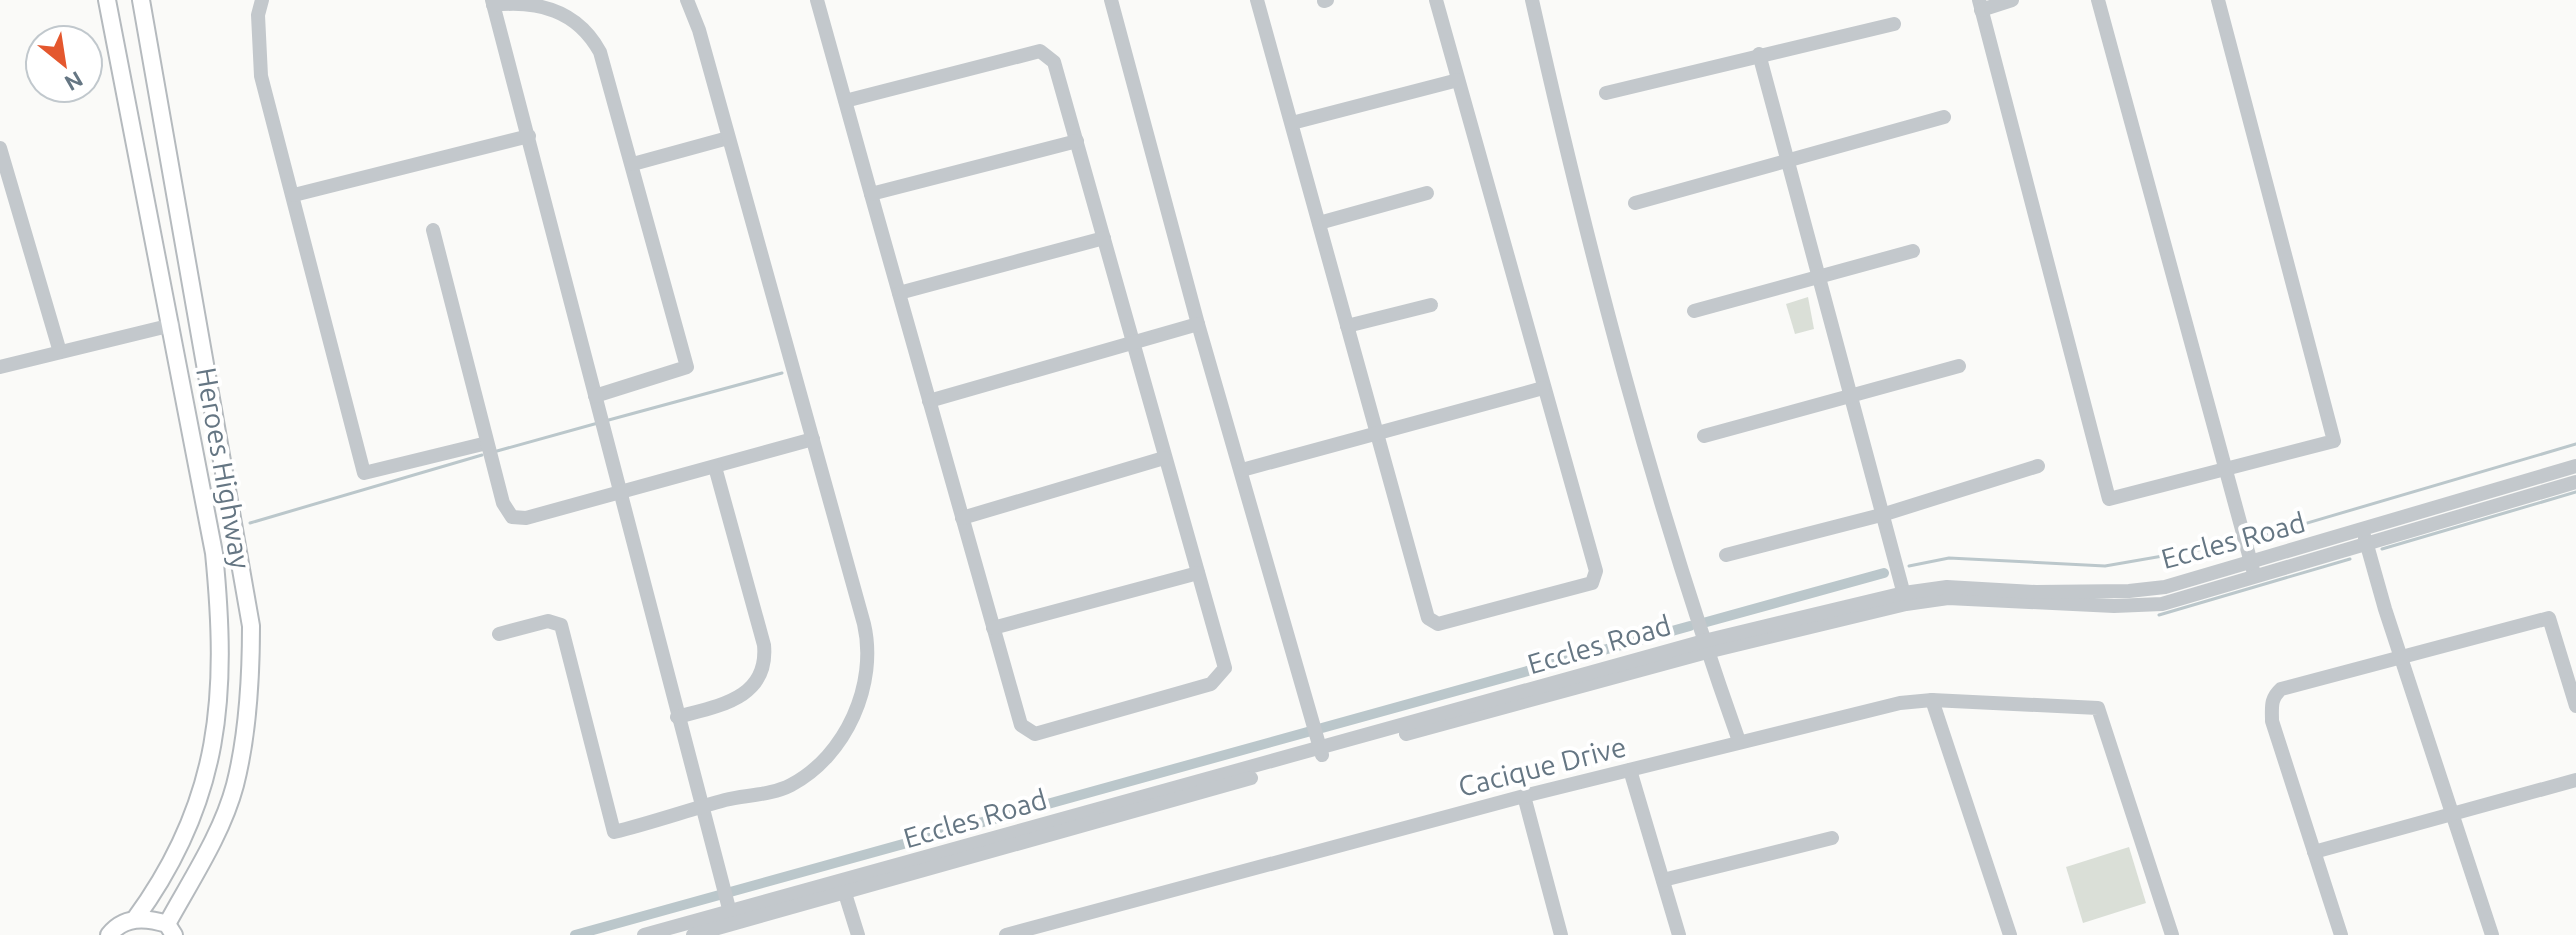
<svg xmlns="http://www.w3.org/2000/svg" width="2576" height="935" viewBox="0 0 2576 935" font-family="Ubuntu,sans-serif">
	<rect width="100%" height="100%" fill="#fafaf8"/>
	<g fill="#dadfd7">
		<path d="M1808,297l6,32 -19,5 -9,-30z"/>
		<path d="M2129,847l17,56 -63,20 -17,-56z"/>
	</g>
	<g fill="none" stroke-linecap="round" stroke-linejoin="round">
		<g stroke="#bbc7cb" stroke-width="3">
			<path d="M605,421l177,-48"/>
			<path d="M497,451l101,-28"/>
			<path d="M250,523l232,-68"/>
			<path d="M2263,536l313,-92"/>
			<path d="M2382,549l194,-57"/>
			<path d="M1909,566l40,-8 156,8 127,-22"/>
			<path d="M2159,615l191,-56"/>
		</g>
		<g stroke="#bbc7cb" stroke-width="10">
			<path d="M1703,623l181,-50"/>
			<path d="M575,935l1115,-309"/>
		</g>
		<defs>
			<g id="major">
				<path d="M107,0l107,553c14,141 8,247 -79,366"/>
				<path d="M141,0l110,626c0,52 -3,108 -16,159 -13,49 -44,95 -68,139"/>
				<path d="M109,935c15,-19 36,-18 58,-11l7,11"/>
			</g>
		</defs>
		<use href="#major" stroke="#b5babe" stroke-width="20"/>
		<g stroke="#c3c8cc" stroke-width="14">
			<path d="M262,0l-4,15 3,61 103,397 123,-30"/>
			<path d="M492,0l240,920"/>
			<path d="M817,0c67,242 135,484 204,725l14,9 176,-50 14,-16 -171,-606 -14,-11 -195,50"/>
			<path d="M1111,0l87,324 124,431"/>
			<path d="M1257,0l171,618 10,6 154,-41 4,-12 -160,-571"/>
			<path d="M1532,0c56,250 121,500 207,741"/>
			<path d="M1979,0l130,499 225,-58 -116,-441"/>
			<path d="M2098,0l155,570"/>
			<path d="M1324,1l3,-1"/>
			<path d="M493,5c45,-5 84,5 107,47l87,315 -92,29"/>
			<path d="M1981,10l31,-10"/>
			<path d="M1759,54l147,548"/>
			<path d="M1606,93l288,-69"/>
			<path d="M1292,123l166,-43"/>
			<path d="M0,148l60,204"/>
			<path d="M633,164l95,-26"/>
			<path d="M871,194l206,-53"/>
			<path d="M294,195l235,-59"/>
			<path d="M1635,203l309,-86"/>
			<path d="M1319,223l108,-30"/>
			<path d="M433,230l70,273 9,14 14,1 287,-79"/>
			<path d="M899,293l205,-55"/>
			<path d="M1694,311l219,-60"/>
			<path d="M1347,326l84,-21"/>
			<path d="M0,367l172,-42"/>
			<path d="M929,401l269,-77"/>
			<path d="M1704,436l255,-70"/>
			<path d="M1242,470l301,-82"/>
			<path d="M962,518l202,-60"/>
			<path d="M2365,538l20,71 107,326"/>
			<path d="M1726,555l159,-41 153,-48"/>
			<path d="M993,628l205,-55"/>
			<path d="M499,634l49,-13 13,4 53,207c37,-9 74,-22 111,-32 21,-5 47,-5 66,-15 55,-29 87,-101 73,-161l-165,-594 -12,-30"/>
			<path d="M1932,700l78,235"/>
			<path d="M677,717c41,-11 92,-18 87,-72l-49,-178"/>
			<path d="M1406,734l301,-82 199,-48 42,-6 166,8 48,-2 414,-122"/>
			<path d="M1630,770l49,165"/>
			<path d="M1524,796l37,139"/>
			<path d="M2314,852l262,-72"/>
			<path d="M1663,880l169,-42"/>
			<path d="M843,887l15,48"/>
			<path d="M644,935l1060,-294 200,-48 43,-6 89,5 93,-1 36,-4 411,-121"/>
			<path d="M693,935l558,-157"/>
			<path d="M1006,935l518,-139 376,-93 32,-3 166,8 74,227"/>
			<path d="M2341,935l-69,-214c0,-14 -2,-22 9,-32l268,-71 27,88"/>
		</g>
		<use href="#major" stroke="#fff" stroke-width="16"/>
	</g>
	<g text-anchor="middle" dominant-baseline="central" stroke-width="8" stroke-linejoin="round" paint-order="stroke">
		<g font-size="28" fill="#657683" stroke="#fff">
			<text transform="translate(224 468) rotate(80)">Heroes Highway</text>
			<text transform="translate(2233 540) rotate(-15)">Eccles Road</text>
			<text transform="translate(1599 644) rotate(-16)">Eccles Road</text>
			<text transform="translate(1542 766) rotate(-14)">Cacique Drive</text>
			<text transform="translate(975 818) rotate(-16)">Eccles Road</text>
		</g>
	</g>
	<g transform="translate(64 64) rotate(150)"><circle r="38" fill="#ffffff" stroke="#c1c8cd" stroke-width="2"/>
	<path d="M0-6L14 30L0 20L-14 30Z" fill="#e4572e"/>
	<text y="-12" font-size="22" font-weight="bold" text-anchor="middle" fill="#657683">N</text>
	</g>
</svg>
